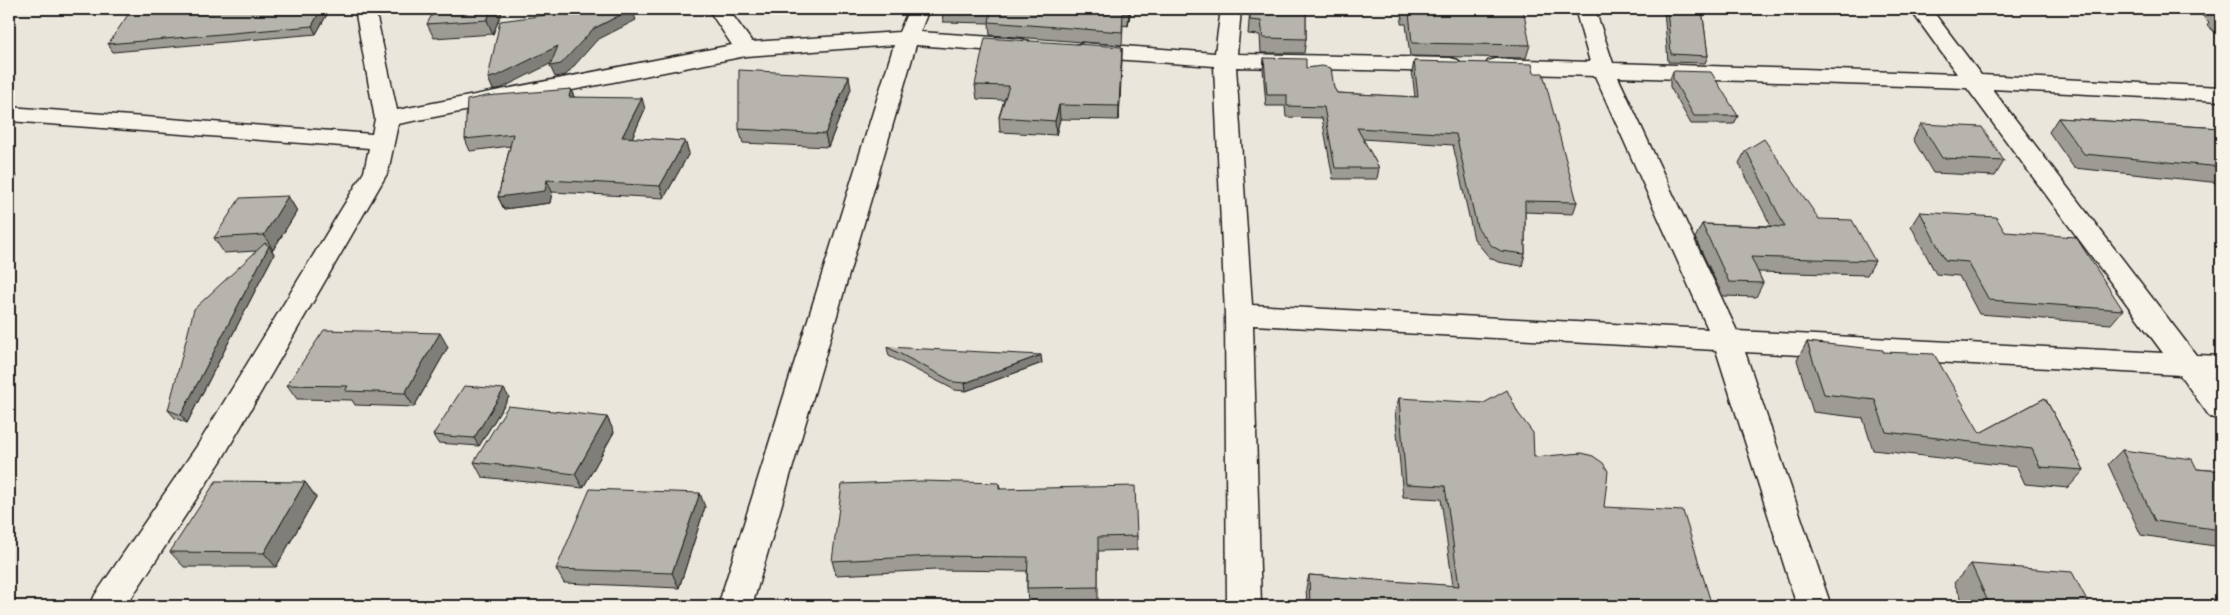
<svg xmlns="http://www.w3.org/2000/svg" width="2230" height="615" viewBox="0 0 2230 615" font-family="'Patrick Hand',sans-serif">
	<rect width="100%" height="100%" fill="#eae6dc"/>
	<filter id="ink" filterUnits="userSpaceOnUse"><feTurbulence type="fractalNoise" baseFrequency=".02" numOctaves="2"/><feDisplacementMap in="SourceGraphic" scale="10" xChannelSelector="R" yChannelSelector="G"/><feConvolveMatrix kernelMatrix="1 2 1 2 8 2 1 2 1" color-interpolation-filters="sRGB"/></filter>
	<g filter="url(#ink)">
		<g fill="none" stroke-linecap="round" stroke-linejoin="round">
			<defs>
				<g id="minor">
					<path d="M355,9h20l22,101 335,-65 -24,-36h20l24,33 147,-10 10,-23h20l-9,23 101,7 8,2 3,5 -3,5 -8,2 -105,-8 -164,561h-34l176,-561 -148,11 -348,68 -10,48 -167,289 -95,145h-36l5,-11 104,-152 165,-271 5,-24 -360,-27v-14l363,27 3,-15z"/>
					<path d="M1221,9h20l-4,45 213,4 8,2 3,5 -3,5 -8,2 -214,-5 16,238 456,24 -113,-253 -99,-3 -8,-2 -3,-5 3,-5 8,-2 94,3 -15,-53h20l18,54 344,11 -47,-65h21l50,66 240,12v14l-229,-12 204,266 25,1v22l-8,-1 8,11v32l-11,-3 -30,-42 -435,-23 86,254h-34l-81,-256 -463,-25 8,281h-34l-2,-292 -11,-248 -130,-9 -8,-2 -3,-5 3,-5 8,-2 131,10zM1618,77l349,11 196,265 -426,-22z"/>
				</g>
			</defs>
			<use href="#minor" stroke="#1c1c1c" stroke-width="3"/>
			<use href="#minor" fill="#f7f3e8" fill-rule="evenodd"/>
		</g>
		<g fill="#9d9b94" stroke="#1c1c1c">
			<path d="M330,9l-14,25 -203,18 -5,-8z"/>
			<path d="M503,9l-10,25 -59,4 -7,-14z"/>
			<path d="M942,9h189l-3,17 -5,-1 -1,20 -132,-10 -1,-12 -46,-1z"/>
			<path d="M1250,9h56v30l-2,14h-43l-1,-18 -12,-1z"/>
			<path d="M1404,9l126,36 -4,13 -116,-2 -4,-32h-5z"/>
			<path d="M1664,9h38l6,47 -3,7 -37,-1z"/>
			<path d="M2195,9h26v29l-14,-13 2,-3z"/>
			<path d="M1122,47l-3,73 -59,-1 -4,16 -56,-3 -1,-15 5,-17 -27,-1 -2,-14z"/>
			<path d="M1264,58l42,10 28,20 3,5 78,4 -3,-25 2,-11 120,12 43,129 -4,12 -48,-2v42l-3,12 -24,-4 -9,-5 -15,-18 -21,-94 -90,-6 16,29 -2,11h-44l-11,-61 -36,-1 -1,-11h-19l-3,-37z"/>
			<path d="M1673,71l65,45 -4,8h-43l-21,-37v-8z"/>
			<path d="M571,89l3,8 71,12 -13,29 53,3 4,12 -25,45 -112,-6 -2,11 -46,6 -6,-12 12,-51 -40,5 -5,-12z"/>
			<path d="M851,89l-23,58 -85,-4 -4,-14z"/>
			<path d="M2058,118l163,10v55l-147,-15 -25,-36z"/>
			<path d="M1921,124l83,37 -9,15 -62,-3 -20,-34z"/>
			<path d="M1746,150l73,69 56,42 -8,14 -109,-3 5,11 -7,14 -33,-1 -28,-58 7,-14 69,2 -32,-63z"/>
			<path d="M288,196l9,15 -24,39h-1l2,4 -87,169 -12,-5 -7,-8 88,-159 -32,2 -10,-15z"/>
			<path d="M1920,212l85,20 118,78 -12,14 -132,-10 -20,-38 -23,-2 -25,-48z"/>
			<path d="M1807,342l76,10 97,81 65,-35 39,72 -16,18 -43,-4 -8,-17 -144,-17 -10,-32 -50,-6 -16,-52z"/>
			<path d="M448,347l-34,60 -59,-2 -3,-5 -55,-1 -10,-14z"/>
			<path d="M887,347l155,16 -76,28 -11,-1 -66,-34z"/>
			<path d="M509,397l-30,49 -41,-3 -5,-8z"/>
			<path d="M1399,398l135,59 70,50 108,99h-405l-1,-18 3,-13 144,11 -12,-87 -38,-2 -8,-86z"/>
			<path d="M607,417l7,15 -31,56 -101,-11 -8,-15z"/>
			<path d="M2122,450l75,19 24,2v76l-80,-12 -33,-71z"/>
			<path d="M305,482l11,15 -40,70h-92l-14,-15z"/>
			<path d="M999,483l1,6 137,47v14l-39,1v50l-70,2 -1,-15v-17l-91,-1 -100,5 -4,-14z"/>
			<path d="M705,507l-26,81 -115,-5 -8,-14z"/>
			<path d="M1971,564l119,42h-125l-11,-23z"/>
		</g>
		<g fill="#7f7e78" stroke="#1c1c1c">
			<path d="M321,9h9l-14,25 -4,-8z"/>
			<path d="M492,9h11l-10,25 -6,-14z"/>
			<path d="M632,9l4,11 -39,20 -31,35 -11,2 -5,-11 43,-37z"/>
			<path d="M1129,9h2l-3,17 1,-13z"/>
			<path d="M558,46l4,12 -60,30 -9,2 -5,-12z"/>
			<path d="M1122,47v14l-3,59v-14z"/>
			<path d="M849,76l2,13 -23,58 -3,-13z"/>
			<path d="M571,89l4,12 -6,-4z"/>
			<path d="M642,98l3,11 -18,40 -5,-12z"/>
			<path d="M1059,105l1,14 -4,16 -1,-14z"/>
			<path d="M685,141l4,12 -25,45 -4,-12z"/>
			<path d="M9,167l8,10 -8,12z"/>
			<path d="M547,180l5,12 -2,11 -46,6 -6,-12z"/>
			<path d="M288,196l9,15 -24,39 -9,-15z"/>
			<path d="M269,246l5,8 -87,169 -6,-8z"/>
			<path d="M440,333l8,14 -34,60 -9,-14z"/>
			<path d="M1041,355l1,8 -76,28 -1,-8z"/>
			<path d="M504,389l5,8 -30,49 -5,-8z"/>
			<path d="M9,398l5,5 -4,34 -1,1z"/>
			<path d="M607,417l7,15 -31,56 -8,-14z"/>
			<path d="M305,482l11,15 -40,70 -12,-14z"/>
			<path d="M700,493l5,14 -26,81 -7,-15z"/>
		</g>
		<g fill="#b6b4ac" stroke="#1c1c1c">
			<path d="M132,9h189l-9,17 -204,18z"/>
			<path d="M435,9h57l-5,11 -60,4z"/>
			<path d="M571,9h61l-39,20 -32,35 -11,2 8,-20 -61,30 -9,2 12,-57 70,-9z"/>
			<path d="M941,9h188v4h-6l-1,19 -133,-10 2,-12z"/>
			<path d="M1250,9h56v30l-43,-1 -2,-17 -11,-1z"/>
			<path d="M1404,9h119l7,36 -118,-2 -3,-31 -5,-1z"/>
			<path d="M1667,9h35l6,47 -37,-2z"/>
			<path d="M985,38l137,9 -3,59 -60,-1 -4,16 -56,-4 10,-31 -34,-1z"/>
			<path d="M1264,58l42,1v9l16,-2 9,2 3,20 3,5 81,4 -4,-36 118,3 2,9h9l34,129 -52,-1v53l-24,-3 -9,-5 -15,-19 -21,-93 -99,-6 22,40h-44l-11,-61 -37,-1v-11h-20z"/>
			<path d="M739,70l110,6 -24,58 -86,-5z"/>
			<path d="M1673,71l38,1 27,44h-44l-21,-37z"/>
			<path d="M571,89l-2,8 73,1 -20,39 63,4 -25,45 -113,-6 -2,11 -47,6 15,-63 -48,5 2,-39 19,-4z"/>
			<path d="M2058,118l163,10v39l-137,-13z"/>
			<path d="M1921,124l61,3 22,34 -62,-3z"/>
			<path d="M1764,139l55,80 33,1 23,41 -124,-4 12,26 -34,-1 -27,-58 83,3 -39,-77z"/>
			<path d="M288,196l-24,39 -50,3 26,-40z"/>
			<path d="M1920,212l76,5 9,15 71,5 47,73 -134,-10 -21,-38 -23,-2z"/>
			<path d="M265,243l4,3 -88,169 -13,-5 26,-101z"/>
			<path d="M324,330l116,3 -35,60 -60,-2 3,-5 -61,-1z"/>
			<path d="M1807,342l76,8v2l51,2 46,79 65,-35 39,72 -44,-3 -8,-18 -146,-17 -11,-32 -51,-6z"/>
			<path d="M887,347l154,8 -76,28 -11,-1z"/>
			<path d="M464,386l40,3 -30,49 -41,-3z"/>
			<path d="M1507,390l11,23 15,20 1,24 48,-4 11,3 10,7 5,8 -4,36 79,4 29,95h-402l-1,-31 150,11 -14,-100 -39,-2 -7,-86 85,5z"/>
			<path d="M508,406l99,11 -32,57 -101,-12z"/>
			<path d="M2122,450l70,9 5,10 24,2v59l-66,-9z"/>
			<path d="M216,481l89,1 -41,71 -94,-1z"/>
			<path d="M921,481l78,2v6l136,-3 2,50 -39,1v50l-71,1 1,-31 -94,-1 -102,5 10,-77z"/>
			<path d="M590,489l110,4 -28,80 -116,-4z"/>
			<path d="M1971,564l101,8 18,34h-100z"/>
		</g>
	</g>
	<rect width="2230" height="615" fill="none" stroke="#f7f3e8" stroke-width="30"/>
	<rect x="15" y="15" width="2200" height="585" fill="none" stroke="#1c1c1c" stroke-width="2" filter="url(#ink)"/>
</svg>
